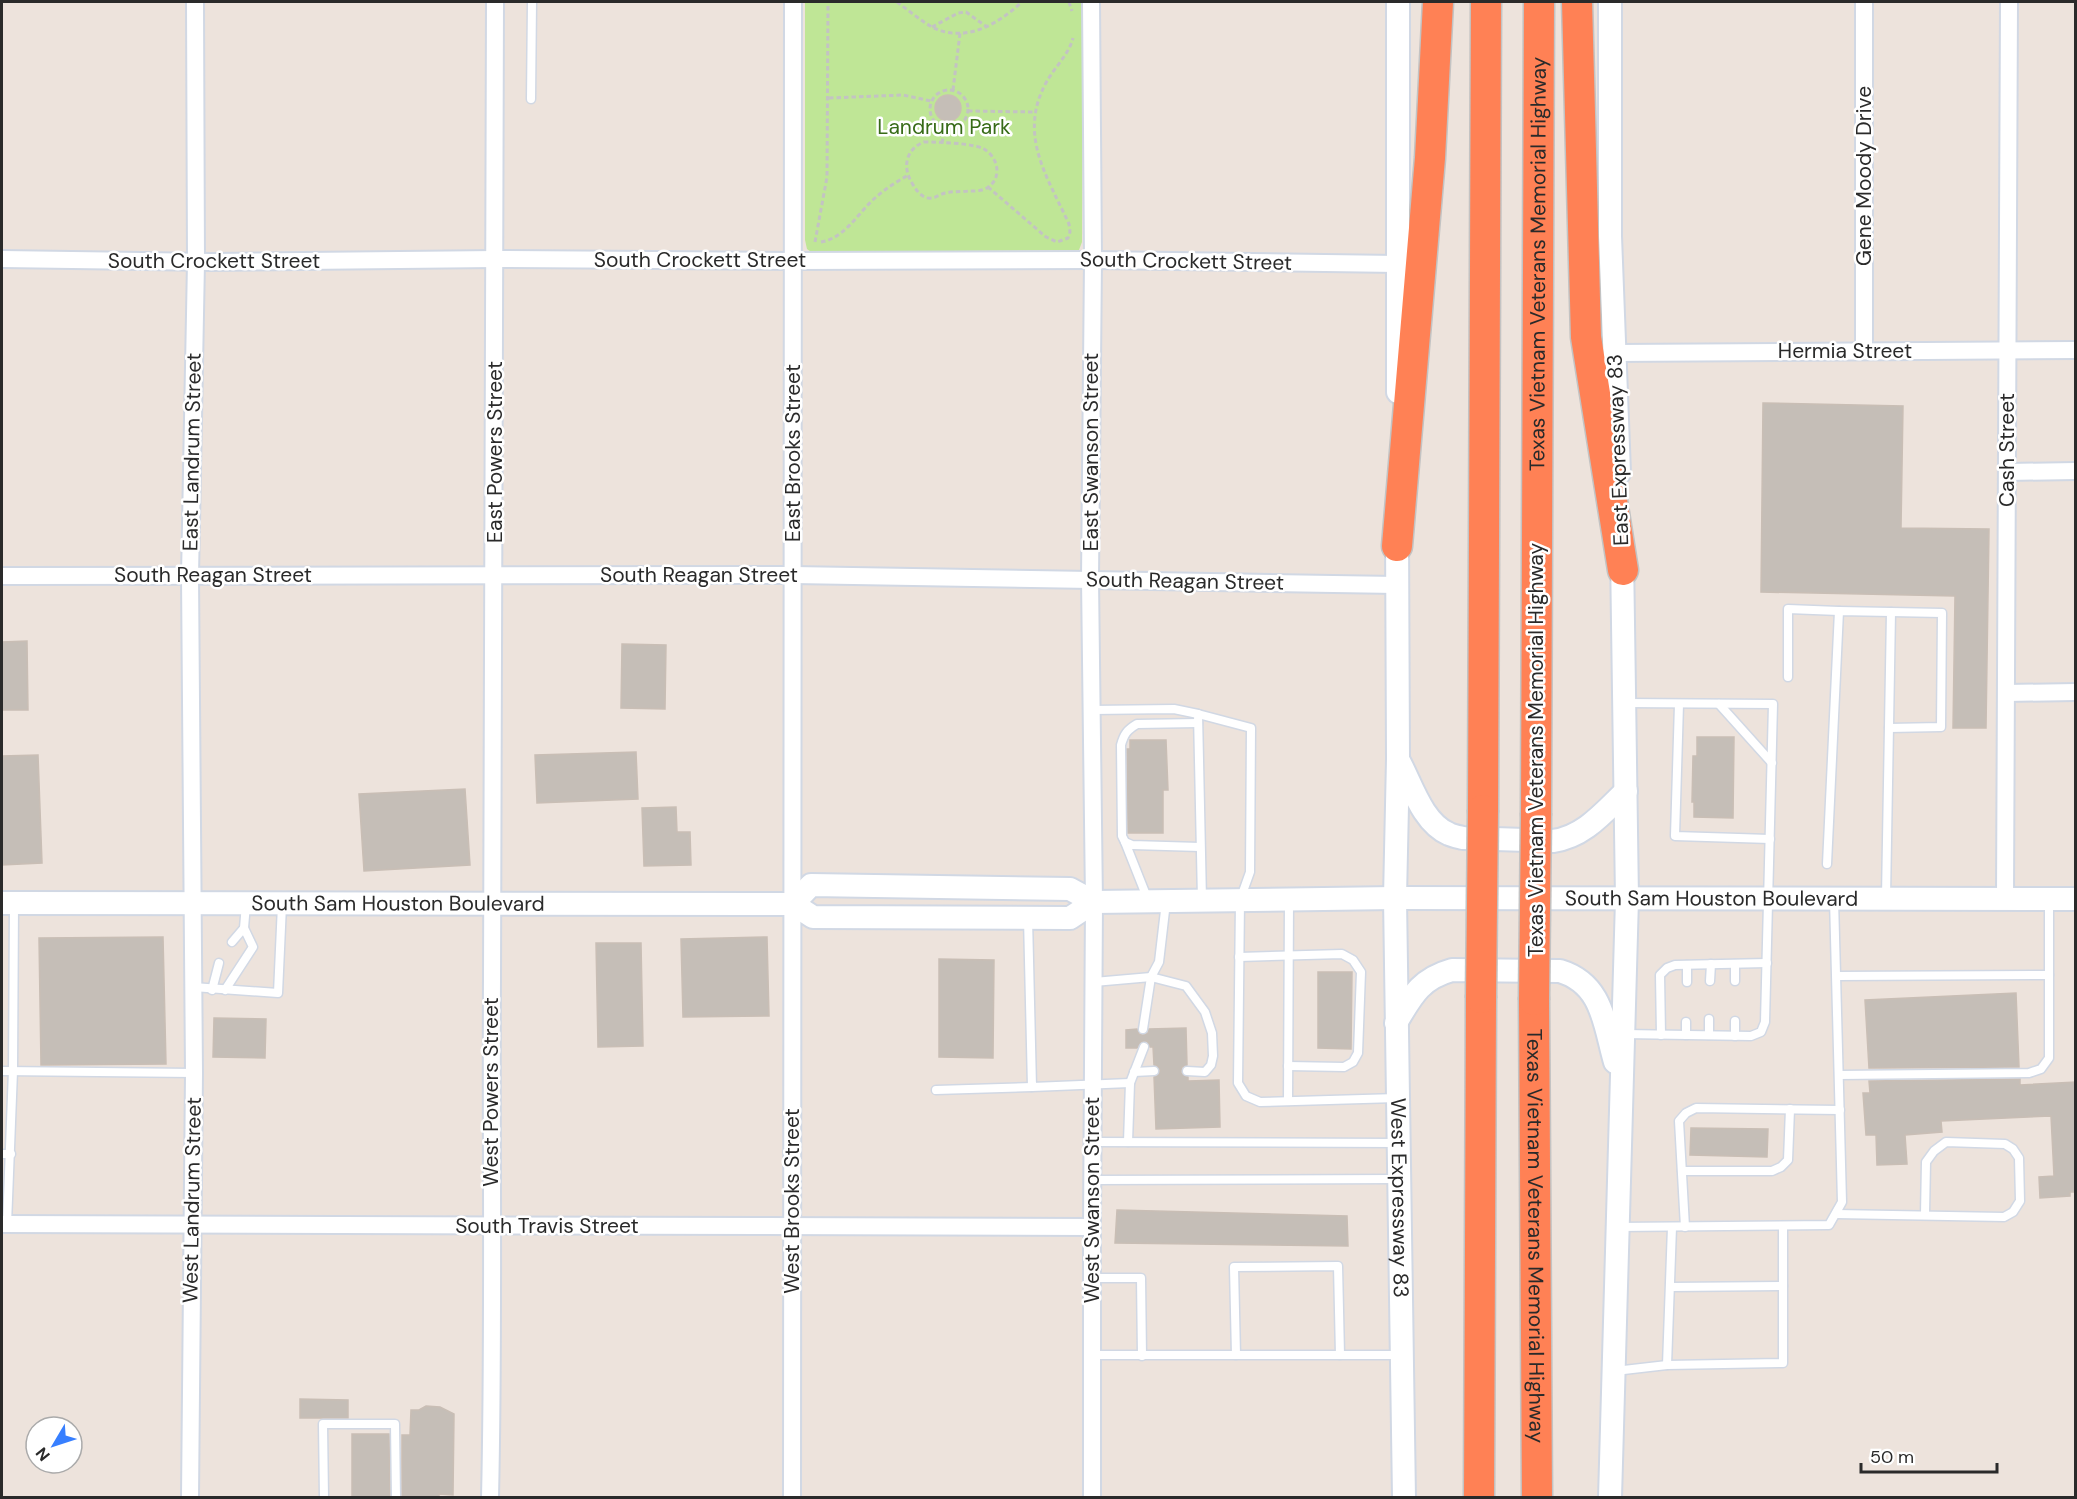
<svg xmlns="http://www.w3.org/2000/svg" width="2077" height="1499" viewBox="0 0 2077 1499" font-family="'DM Sans',sans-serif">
	<rect width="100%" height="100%" fill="#ede3dc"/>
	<path fill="#bfe696" d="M805,2h278l-1,240 -3,8 -268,2 -4,-3 -2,-9z"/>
	<g fill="#c5beb7" stroke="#c9beb5" stroke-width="1.5">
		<circle cx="948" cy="108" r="13"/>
		<path d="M1763,403l140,3 -2,122 88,1 -3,199h-33l2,-132 -194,-4z"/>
		<path d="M27,641l1,69h-26v-68z"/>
		<path d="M622,644l44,1 -1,64 -44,-1z"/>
		<path d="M1697,737h37l-1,81 -39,-1v-15h-2l1,-46h4z"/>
		<path d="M1130,740h36l2,50h-5v43h-35l-1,-84h3z"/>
		<path d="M636,752l2,47 -101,4 -2,-48z"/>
		<path d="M38,755l4,108 -40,2v-109z"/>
		<path d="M465,789l5,76 -106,6 -5,-77z"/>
		<path d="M676,807l1,25h13l1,33 -47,1 -2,-58z"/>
		<path d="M163,937l3,127 -125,1 -2,-127z"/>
		<path d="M767,937l2,79 -86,1 -2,-78z"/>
		<path d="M596,943h45l2,103 -45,1z"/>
		<path d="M939,959l55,1 -1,98 -54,-1z"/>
		<path d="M1318,972h34l-1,77 -33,-1z"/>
		<path d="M2016,993l3,74 -150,1 -4,-68z"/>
		<path d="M214,1018l52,1 -1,39 -52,-1z"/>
		<path d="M1186,1028l1,37 -5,2 -1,6 7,4v4l31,-1 1,47 -64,2 -2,-52 5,-3 1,-4 -3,-4 -3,-1 -1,-18h-3l-3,-6 -6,1 -4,6h-11v-18l11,-1 2,5 4,1 5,-2 1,-4z"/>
		<path d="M2020,1079v6l56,-3v110h-6v4l-30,2 -1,-21 15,-1 -3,-60 -110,5 1,11 -37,3 2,29 -30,1 -1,-30h-10l-3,-42h7l-1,-12z"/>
		<path d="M1691,1128l77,1 -1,28 -77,-2z"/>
		<path d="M1117,1210l230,6 1,30 -233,-3z"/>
		<path d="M300,1399l48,1v18h-48z"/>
		<path d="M426,1406l14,1 14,7 -1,81 -14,-1v3h-37v-62h8l1,-25h8z"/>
		<path d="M352,1434h37l1,63h-38z"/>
	</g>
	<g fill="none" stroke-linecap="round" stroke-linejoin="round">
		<defs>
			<g id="service">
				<path d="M531,99l1,-97"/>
				<path d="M1788,677v-68l51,2"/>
				<path d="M1679,704l-4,132 95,3"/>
				<path d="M1719,704l53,59"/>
				<path d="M1092,710l82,-1 24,5 4,186"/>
				<path d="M1198,714l53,14 -1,144 -10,28 -2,183 8,13 14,6 137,-4"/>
				<path d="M1198,723l-61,1c-10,6 -13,10 -16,21l1,91 3,6 7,3 68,2"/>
				<path d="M1889,728l52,-1 1,-114 -51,-1"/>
				<path d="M1125,842l23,58"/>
				<path d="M1827,864l12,-253 52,1 -5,285"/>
				<path d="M1028,918l4,169 98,-4"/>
				<path d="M232,942l12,-14 2,-24"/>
				<path d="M1239,957l103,-3 11,6 8,12 -3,81 -5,9 -9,5 -56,-1"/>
				<path d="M1687,965v17"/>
				<path d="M1837,976l212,-1v-75"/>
				<path d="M1710,981l1,-17"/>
				<path d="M1735,981v-17"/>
				<path d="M1094,982l57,-5 35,9 19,26 7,21 1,23 -2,9 -6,7 -18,-1"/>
				<path d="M193,987l85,6 4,-88"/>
				<path d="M212,990l7,-27"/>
				<path d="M225,990l28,-43 -9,-19"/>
				<path d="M1143,1029l8,-52 8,-15 7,-60"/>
				<path d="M1624,1034l127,2 10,-4 4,-10 8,-318 -148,-1"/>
				<path d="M1661,1035l-1,-60 7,-7 8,-3 92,-2"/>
				<path d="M1686,1035v-13"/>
				<path d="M1709,1035v-16"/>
				<path d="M1735,1036v-15"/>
				<path d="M2,1071l192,2"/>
				<path d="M1134,1072l20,-1"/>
				<path d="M1839,1075l190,-2 12,-4 8,-11v-83"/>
				<path d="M936,1090l96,-3"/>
				<path d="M1288,1101l1,-201"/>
				<path d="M1092,1142l306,1"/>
				<path d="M1128,1142l2,-59 14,-36"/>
				<path d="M2,1154h9"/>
				<path d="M1682,1171h90l9,-4 7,-7 2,-51"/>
				<path d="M1092,1180l306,-1"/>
				<path d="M1836,1214l168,3 9,-5 7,-11 -1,-43 -6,-9 -8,-5 -59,-2 -12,9 -8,11 -1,52"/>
				<path d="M7,1224l6,-153 1,-168"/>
				<path d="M1618,1227l211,-2 13,-23 -8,-303"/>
				<path d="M1685,1227l-6,-106 7,-8 10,-5 144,2"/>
				<path d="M1092,1278h49l1,78"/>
				<path d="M1671,1287l112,-1"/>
				<path d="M1092,1355h309"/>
				<path d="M1236,1355l-2,-88 104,-1 2,89"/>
				<path d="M1667,1365l5,-138"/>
				<path d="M1615,1371l52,-6 116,-2v-137"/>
				<path d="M324,1498l-1,-74h72l1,74"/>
			</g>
			<g id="minor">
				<path d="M1091,2l2,258 -3,319 4,323 -2,325v271"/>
				<path d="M2,259l210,3 284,-3 298,2 299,-1 305,4"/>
				<path d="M1864,350v-348"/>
				<path d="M1614,353l462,-3"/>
				<path d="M2008,472l68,-1"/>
				<path d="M2,576l791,-1 604,10"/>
				<path d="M2006,693l70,-1"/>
				<path d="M2005,898l4,-896"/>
				<path d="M2,1224l1090,3"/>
				<path d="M190,1498l4,-425 -4,-497 6,-314 -1,-260"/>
				<path d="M490,1498c4,-173 1,-346 2,-519 2,-326 4,-652 3,-977"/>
				<path d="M792,1498l1,-1496"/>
			</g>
			<g id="secondary">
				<path d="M1610,2v234l9,237"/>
				<path d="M1398,392v-390"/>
				<path id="s1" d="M1397,530l1,229 -3,139 9,600"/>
				<path d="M1400,763c12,23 23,60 49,71 4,2 10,3 14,4l90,3c31,-4 51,-29 73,-50"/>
				<path id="s2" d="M2,903l791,1 20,13 257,1 24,-16"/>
				<path id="s3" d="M793,904l18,-19 259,4 24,13 301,-4 681,1"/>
				<path d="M1396,1023c16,-27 24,-44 56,-53l108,1c43,13 44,53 55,91"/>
				<path d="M1610,1498l17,-599 -5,-345"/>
			</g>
			<g id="motorway">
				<path d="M1577,2l9,335 37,233"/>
				<path d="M1397,546l33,-388 8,-156"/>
				<path d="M1483,810l3,-808"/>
				<path id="s4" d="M1536,813l3,-811"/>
				<path id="s5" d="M1534,1000l3,498"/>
				<path d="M1479,1498l2,-500"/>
			</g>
		</defs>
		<use href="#service" stroke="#d1d8e4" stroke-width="11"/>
		<use href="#minor" stroke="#d1d8e4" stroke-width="20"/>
		<use href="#secondary" stroke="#d1d8e4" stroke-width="26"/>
		<use href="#motorway" stroke="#c3c3c3" stroke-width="33"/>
		<g stroke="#c3c3c3" stroke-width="3" stroke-dasharray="4.5 3" stroke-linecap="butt">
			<path d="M897,2c11,8 23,18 35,25 33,17 66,-3 90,-25"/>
			<path d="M1069,2l3,9"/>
			<path d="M932,27l26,-14 8,-1 21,15"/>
			<circle cx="949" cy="109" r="19"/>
			<path d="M953,90l7,-57"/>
			<path d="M829,98l74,-3 28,6"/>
			<path d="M968,111l67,1"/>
			<path d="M924,142c14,0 49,1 60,7 14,8 19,29 3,39 -5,3 -12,3 -18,3 -8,1 -16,0 -23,2 -7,1 -10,6 -18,5 -8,-2 -12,-8 -16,-15 -10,-16 -6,-34 12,-41z"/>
			<path d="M942,143l3,-15"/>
			<path d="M988,187l58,50 11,5 11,-4 2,-6 -1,-8c-22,-48 -52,-90 -22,-143 8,-14 22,-27 26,-43"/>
			<path d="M815,242l12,-65 1,-175"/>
			<path d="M821,242c24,-4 37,-29 54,-44 10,-9 21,-16 32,-22"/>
		</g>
		<use href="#service" stroke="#fff" stroke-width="8"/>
		<use href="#minor" stroke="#fff" stroke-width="16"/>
		<use href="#secondary" stroke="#fff" stroke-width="22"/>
		<use href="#motorway" stroke="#ff8155" stroke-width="30"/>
		<defs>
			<g id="motorway-bridge">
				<path d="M1481,998l2,-188"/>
				<path d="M1534,1000l2,-187"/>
			</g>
		</defs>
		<use href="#motorway-bridge" stroke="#c3c3c3" stroke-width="33" stroke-linecap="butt"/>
		<use href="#motorway-bridge" stroke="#ff8155" stroke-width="30"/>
	</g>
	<g text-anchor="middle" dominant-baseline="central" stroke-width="5" stroke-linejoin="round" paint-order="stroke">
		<g font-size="21" fill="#376b17" stroke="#fff">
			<text x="944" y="127">Landrum Park</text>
		</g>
		<g font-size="21" fill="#2a2a2a" stroke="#fff">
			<text transform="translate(1864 176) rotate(-90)">Gene Moody Drive</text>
			<text x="700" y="260">South Crockett Street</text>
			<text x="214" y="261">South Crockett Street</text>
			<text transform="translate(1186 261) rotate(1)">South Crockett Street</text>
			<text stroke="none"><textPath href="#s4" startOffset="549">Texas Vietnam Veterans Memorial Highway</textPath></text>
			<text x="1845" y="351">Hermia Street</text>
			<text transform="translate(1618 450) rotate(-92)">East Expressway 83</text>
			<text transform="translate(2007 450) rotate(-90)">Cash Street</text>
			<text transform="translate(192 452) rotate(-89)">East Landrum Street</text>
			<text transform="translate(495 452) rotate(-90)">East Powers Street</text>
			<text transform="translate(1091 452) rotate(-90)">East Swanson Street</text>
			<text transform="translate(793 453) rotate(-90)">East Brooks Street</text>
			<text x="213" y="575">South Reagan Street</text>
			<text x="699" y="575">South Reagan Street</text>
			<text transform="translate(1185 581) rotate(1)">South Reagan Street</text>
			<text transform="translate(1536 750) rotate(-90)">Texas Vietnam Veterans Memorial Highway</text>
			<text stroke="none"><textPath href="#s3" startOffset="930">South Sam Houston Boulevard</textPath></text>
			<text stroke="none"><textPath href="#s2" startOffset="396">South Sam Houston Boulevard</textPath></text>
			<text transform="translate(491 1092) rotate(-90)">West Powers Street</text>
			<text stroke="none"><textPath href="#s1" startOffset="668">West Expressway 83</textPath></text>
			<text transform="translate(192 1200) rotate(-89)">West Landrum Street</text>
			<text transform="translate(1092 1200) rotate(-90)">West Swanson Street</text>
			<text transform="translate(792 1201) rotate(-90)">West Brooks Street</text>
			<text x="547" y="1226">South Travis Street</text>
			<text stroke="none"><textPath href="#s5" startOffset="236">Texas Vietnam Veterans Memorial Highway</textPath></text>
		</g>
	</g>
	<rect width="2077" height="1499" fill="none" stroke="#2a2a2a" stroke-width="6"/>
	<g transform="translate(54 1445) rotate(231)"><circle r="28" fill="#ffffff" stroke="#aaaaaa" stroke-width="1.5"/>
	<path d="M0-4.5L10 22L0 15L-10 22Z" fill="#377fff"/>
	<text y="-9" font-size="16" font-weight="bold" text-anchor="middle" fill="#2a2a2a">N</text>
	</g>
	<path d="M1861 1463v9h136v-9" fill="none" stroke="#2a2a2a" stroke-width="3"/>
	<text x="1870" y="1463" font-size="18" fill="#2a2a2a" stroke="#ffffff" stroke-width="4.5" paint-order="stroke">50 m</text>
</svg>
